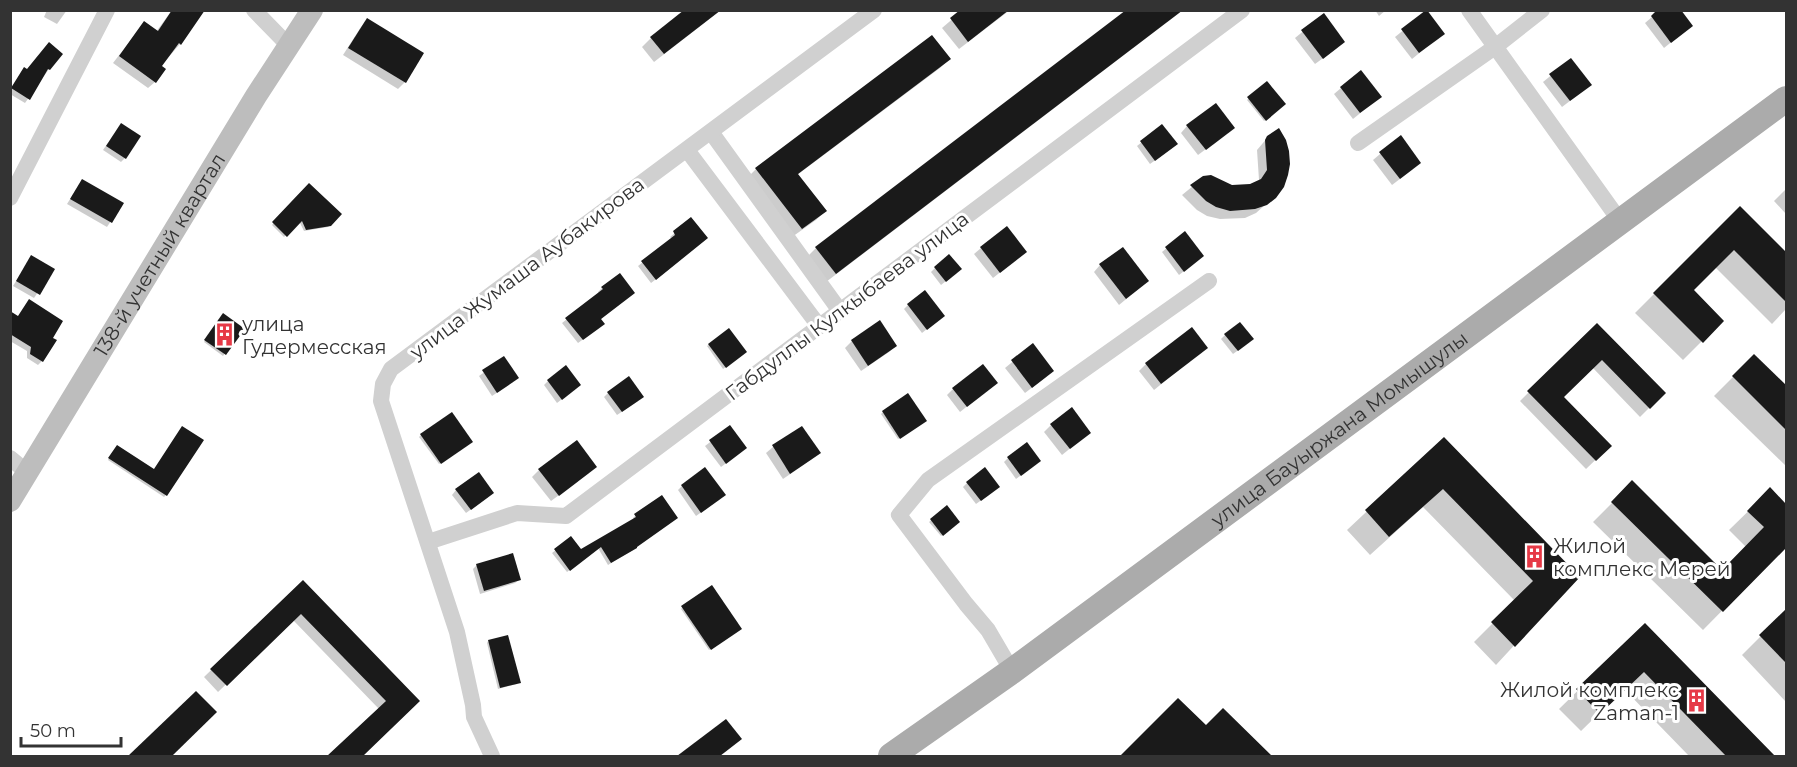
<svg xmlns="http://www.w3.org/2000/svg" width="1797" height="767" viewBox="0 0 1797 767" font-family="Montserrat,sans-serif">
	<rect width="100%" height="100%" fill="#fff"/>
	<g fill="#0003">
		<path d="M47,10h20l-10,14 -13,-7z"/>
		<path d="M172,10l31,1 -23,33 -20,23 -5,15 -7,6 -35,-25 31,-40 12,9z"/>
		<path d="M687,10h34l-67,52 -12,-15 9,-9z"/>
		<path d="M963,10h47l-51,39 -17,-21z"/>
		<path d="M1129,10h54l-357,272 -19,-25 9,-9z"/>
		<path d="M1375,10h11l-7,6z"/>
		<path d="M1426,12l17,22 -31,25 -17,-22z"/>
		<path d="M1323,15l14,33 -22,16 -20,-26z"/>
		<path d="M1652,17l39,9 -27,22 -19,-25z"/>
		<path d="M367,20l55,34 -17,28 -7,7 -55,-34 18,-28z"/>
		<path d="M949,59l-9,9 -143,107 28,36 -9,9 -24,17 -45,-59 9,-9z"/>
		<path d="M1570,60l13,31 -21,16 -19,-25z"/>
		<path d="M24,69l3,1 22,-1 -24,34 -15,-9v-5z"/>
		<path d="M1267,83l17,21 -20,17 -17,-21z"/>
		<path d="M1341,88l39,9 -27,22 -19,-25z"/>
		<path d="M1162,126l10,22 -22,16 -13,-18z"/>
		<path d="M1187,126l39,8 -28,21 -17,-22z"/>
		<path d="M117,130l8,28 -4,4 -18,-12z"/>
		<path d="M1268,137l6,60 -18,16 -11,5 -25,1 -13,-3 -10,-6 -15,-15 22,-18 28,9 18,-1 9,-5 -2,-30z"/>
		<path d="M1400,137l13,32 -21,16 -19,-25z"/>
		<path d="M82,180l40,24 -15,23 -40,-23z"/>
		<path d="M309,185l31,29 -12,13 -24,4 -5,-10 -15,16 -12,-12z"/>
		<path d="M1786,189v25l-12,-13z"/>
		<path d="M1740,208l46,46v55l-14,15 -57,-57 -23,23 30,31 -39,39 -48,-47z"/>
		<path d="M691,219l-23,51 -17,13 -13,-17 34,-27 -2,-2z"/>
		<path d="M1185,233l13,27 -19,15 -17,-23z"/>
		<path d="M981,248l37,10 -25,20 -19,-24z"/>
		<path d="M31,257l22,13 -19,28 -21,-12z"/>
		<path d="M1100,265l48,16 -29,24 -25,-33z"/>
		<path d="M935,268l21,5 -15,12 -10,-13z"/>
		<path d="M619,275l14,18 -33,27 -1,8 -21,15 -16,-20 37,-29 -1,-2 4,-4z"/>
		<path d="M908,305l30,15 -16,13 -18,-24z"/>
		<path d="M10,313l41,25 -9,23 -4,4 -11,-7v-7l-17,-10z"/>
		<path d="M222,317l20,13 -19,26 -19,-14z"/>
		<path d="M879,322l17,24 -7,6 -28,19 -16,-23 7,-7z"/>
		<path d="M1597,325l67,68 -24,24 -48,-50 -30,30 48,49 -24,23 -66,-68z"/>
		<path d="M729,330l15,24 -21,15 -16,-23z"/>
		<path d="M1225,335l23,8 -15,11 -12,-15z"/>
		<path d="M1033,345l13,32 -21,16 -20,-25z"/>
		<path d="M1206,348l-52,42 -15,-19 7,-7z"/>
		<path d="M1754,356l32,32v78l-72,-70z"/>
		<path d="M504,358l9,24 -21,14 -13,-20z"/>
		<path d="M548,381l27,8 -18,14 -13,-18z"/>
		<path d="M996,383l-36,29 -13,-17 6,-6z"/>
		<path d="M608,393l30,8 -21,14 -13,-18z"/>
		<path d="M883,412l40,10 -25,17 -17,-25z"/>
		<path d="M1051,425l38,8 -27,22 -18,-23z"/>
		<path d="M730,427l11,25 -20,15 -16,-21z"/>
		<path d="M801,428l18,25 -7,6 -29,20 -17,-26 7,-6z"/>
		<path d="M421,435l48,8 -30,21 -20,-27z"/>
		<path d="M1444,439l133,138 -81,88 -22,-23 41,-41 -92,-94 -53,48 -23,-25z"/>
		<path d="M115,449l39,22 12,24 -2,2 -56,-37z"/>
		<path d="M1008,458l27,7 -19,14 -12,-17z"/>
		<path d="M539,470l50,3 -38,28 -19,-24z"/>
		<path d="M967,483l27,8 -18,13 -13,-17z"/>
		<path d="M1632,483l90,89 24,-25 -17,-17 41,-40 16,16v40l-83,84 -110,-108z"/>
		<path d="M682,486l38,13 -24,17 -18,-26z"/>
		<path d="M456,490l32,7 -22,16 -14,-18z"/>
		<path d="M662,497l-29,53 -25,15 -10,-17 -31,24 -15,-19 19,-15 10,13 53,-31 -1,-2 2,-2z"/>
		<path d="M947,507l11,15 -17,14 -12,-14z"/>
		<path d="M477,565l43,14 -5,4 -35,11 -7,-25z"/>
		<path d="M302,582l116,119 -57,55h-31l49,-47 -86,-89 -75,72 -14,-15z"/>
		<path d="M682,608l56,22 -29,20 -28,-41z"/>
		<path d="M1786,611v91l-44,-47z"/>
		<path d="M1645,625l128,131h-84l-65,-67 -43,42 -22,-22z"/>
		<path d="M488,641l29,43 -19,5 -11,-46z"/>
		<path d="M196,693l19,19 -45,44h-40z"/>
		<path d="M1178,700l28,27 17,-17 47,46h-148z"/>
		<path d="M726,721l14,18 -22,17h-39z"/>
	</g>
	<g fill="#1a1a1a">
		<path d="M172,10h33l-24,35 -2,-2 -17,23 4,3 -10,14 -37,-27 25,-35 14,10z"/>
		<path d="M684,10h37l-57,44 -14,-17z"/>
		<path d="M960,10h49l-41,32 -18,-24z"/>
		<path d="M1126,10h57l-347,264 -21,-27z"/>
		<path d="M1426,10h1l18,24 -26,19 -18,-24z"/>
		<path d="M1657,10h24l12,16 -22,17 -20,-27z"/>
		<path d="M1324,13l21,29 -22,17 -22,-29z"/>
		<path d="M367,18l57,35 -18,30 -58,-35z"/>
		<path d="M932,35l19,24 -153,115 29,37 -25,18 -47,-61z"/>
		<path d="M49,42l14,12 -13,16 -2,-1 -18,31 -19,-12 13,-21 3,2z"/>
		<path d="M1571,58l21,27 -22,16 -21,-27z"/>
		<path d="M1361,70l21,27 -22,16 -20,-26z"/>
		<path d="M1267,81l19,23 -20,17 -19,-24z"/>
		<path d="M1216,103l19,25 -29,22 -20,-25z"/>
		<path d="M121,123l20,13 -15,23 -20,-13z"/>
		<path d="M1162,124l16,20 -23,17 -15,-20z"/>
		<path d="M1279,128l7,12 3,11 1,13 -2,11 -4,12 -8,11 -9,7 -12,4 -25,2 -14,-4 -10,-6 -16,-16 13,-9 8,-1 21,10 18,-1 11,-5 6,-9 -2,-30 2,-4z"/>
		<path d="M1401,135l20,28 -21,16 -21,-27z"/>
		<path d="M82,179l42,24 -12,20 -42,-24z"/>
		<path d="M309,183l33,31 -11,12 -25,4 -4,-9 -15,16 -15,-15z"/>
		<path d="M1740,206l46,46v50l-52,-52 -40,40 30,31 -21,22 -50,-50z"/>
		<path d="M691,217l17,21 -52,42 -15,-19 34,-26 -2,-4z"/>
		<path d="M1007,226l20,26 -27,21 -20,-26z"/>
		<path d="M1185,231l19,25 -20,16 -19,-25z"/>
		<path d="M1123,247l26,34 -23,18 -27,-35z"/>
		<path d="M949,254l13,15 -16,13 -12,-15z"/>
		<path d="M31,255l24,14 -15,26 -24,-14z"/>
		<path d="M620,273l15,20 -34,26 4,5 -22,16 -18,-22 38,-29 -2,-2z"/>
		<path d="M925,290l20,26 -18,14 -20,-26z"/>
		<path d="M29,299l34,22 -10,17 4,2 -14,22 -13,-8 1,-7 -21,-13v-23l8,5z"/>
		<path d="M223,313l22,16 -19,26 -22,-15z"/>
		<path d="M880,320l17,26 -29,20 -17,-26z"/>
		<path d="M1240,322l14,17 -16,12 -14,-17z"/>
		<path d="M1597,323l69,70 -16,16 -48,-49 -38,37 48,49 -16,15 -69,-70z"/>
		<path d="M1192,327l16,21 -47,36 -16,-21z"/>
		<path d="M729,328l18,24 -21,16 -18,-24z"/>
		<path d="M1033,343l21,28 -22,17 -21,-28z"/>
		<path d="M1754,354l32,31v45l-54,-54z"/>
		<path d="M504,356l15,22 -22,15 -15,-23z"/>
		<path d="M983,364l15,19 -31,24 -15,-19z"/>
		<path d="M566,365l15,20 -19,15 -15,-20z"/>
		<path d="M629,376l15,21 -22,15 -15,-20z"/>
		<path d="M908,393l19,28 -27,18 -18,-28z"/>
		<path d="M1072,407l19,26 -21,16 -20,-25z"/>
		<path d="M452,412l21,30 -32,22 -21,-30z"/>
		<path d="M730,425l17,23 -21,16 -17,-24z"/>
		<path d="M182,426l22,14 -37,56 -59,-38 9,-13 37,24z"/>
		<path d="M802,426l19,27 -31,21 -18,-29z"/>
		<path d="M1444,437l136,140 -65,70 -24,-25 42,-41 -90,-92 -54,48 -24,-27z"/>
		<path d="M577,440l20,27 -38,29 -21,-27z"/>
		<path d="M1027,442l14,19 -20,15 -14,-19z"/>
		<path d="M705,467l21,28 -25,18 -20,-28z"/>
		<path d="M985,467l15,20 -19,14 -15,-19z"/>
		<path d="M479,472l15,21 -23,17 -16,-21z"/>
		<path d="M1632,480l90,90 42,-43 -17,-16 23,-24 16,17v44l-63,64 -112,-110z"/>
		<path d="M662,495l16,23 -41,29v1l-26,15 -10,-16 -31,24 -16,-22 17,-13 10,13 55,-32 -2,-3z"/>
		<path d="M947,505l13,17 -17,14 -13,-17z"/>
		<path d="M513,553l8,27 -37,11 -8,-27z"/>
		<path d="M303,580l117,121 -57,55h-36l59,-55 -85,-87 -74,72 -17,-17z"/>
		<path d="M712,585l30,44 -31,21 -30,-44z"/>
		<path d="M1786,609v54l-27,-28z"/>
		<path d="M1645,623l130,133h-49l-82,-84 -44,42 -24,-25z"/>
		<path d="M508,635l13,48 -21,5 -12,-48z"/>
		<path d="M196,691l21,21 -45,44h-44z"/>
		<path d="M1178,698l28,27 17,-17 49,48h-152z"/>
		<path d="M726,719l16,20 -22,17h-43z"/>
	</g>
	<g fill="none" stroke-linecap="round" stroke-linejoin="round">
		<g stroke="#d0d0d0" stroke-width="16">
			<path d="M254,10l36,37"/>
			<path d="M1469,10l151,211"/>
			<path d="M711,132l129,179"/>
			<path d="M1358,143l137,-96 47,-37"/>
			<path d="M687,150l132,176"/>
			<path d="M10,198l97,-188"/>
			<path d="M10,458l18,15"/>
			<path d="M428,542l89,-29 49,3 676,-506"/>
			<path d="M1012,671l-24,-41 -22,-26 -67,-89 29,-35 281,-199"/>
			<path d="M492,756l-18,-39 -1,-12 -16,-73 -76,-231 2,-17 8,-15 483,-359"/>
		</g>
		<path stroke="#bdbdbd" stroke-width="22" id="s1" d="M10,501l246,-405 56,-86"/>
		<path stroke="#ababab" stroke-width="26" id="s2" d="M891,756l121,-85 774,-572"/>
	</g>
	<defs>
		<symbol id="building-bare" viewBox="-9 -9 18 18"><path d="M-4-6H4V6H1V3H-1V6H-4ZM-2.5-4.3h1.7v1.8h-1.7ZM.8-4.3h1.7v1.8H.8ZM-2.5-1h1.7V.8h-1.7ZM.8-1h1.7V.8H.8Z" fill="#e63946" stroke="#fff" stroke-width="2.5" paint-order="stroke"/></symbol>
	</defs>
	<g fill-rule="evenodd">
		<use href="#building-bare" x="208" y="318" width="33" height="33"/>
		<use href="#building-bare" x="1518" y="540" width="33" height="33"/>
		<use href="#building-bare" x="1680" y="684" width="33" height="33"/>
	</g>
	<g text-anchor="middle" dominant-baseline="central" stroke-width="6" stroke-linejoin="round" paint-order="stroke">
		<g font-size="20" fill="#333" stroke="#fff">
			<text stroke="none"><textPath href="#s1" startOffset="288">138-й учетный квартал</textPath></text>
			<text transform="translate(527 268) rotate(-37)">улица Жумаша Аубакирова</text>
			<text transform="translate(847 306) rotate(-37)">Габдуллы Кулкыбаева улица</text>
			<text stroke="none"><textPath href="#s2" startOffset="555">улица Бауыржана Момышулы</textPath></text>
		</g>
		<g font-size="20" fill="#333" stroke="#fff" text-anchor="start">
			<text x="242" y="324">улица<tspan x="242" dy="23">Гудермесская</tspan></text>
			<text x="1553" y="546">Жилой<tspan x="1553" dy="23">комплекс Мерей</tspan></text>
			<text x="1679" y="690" text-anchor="end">Жилой комплекс<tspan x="1679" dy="23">Zaman-1</tspan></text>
		</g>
	</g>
	<rect width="1797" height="767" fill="none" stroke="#333333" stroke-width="24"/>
	<path d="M21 737v9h100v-9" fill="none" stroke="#333333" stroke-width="3"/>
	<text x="30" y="737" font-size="18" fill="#333333" stroke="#ffffff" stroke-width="4.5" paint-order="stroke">50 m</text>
</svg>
